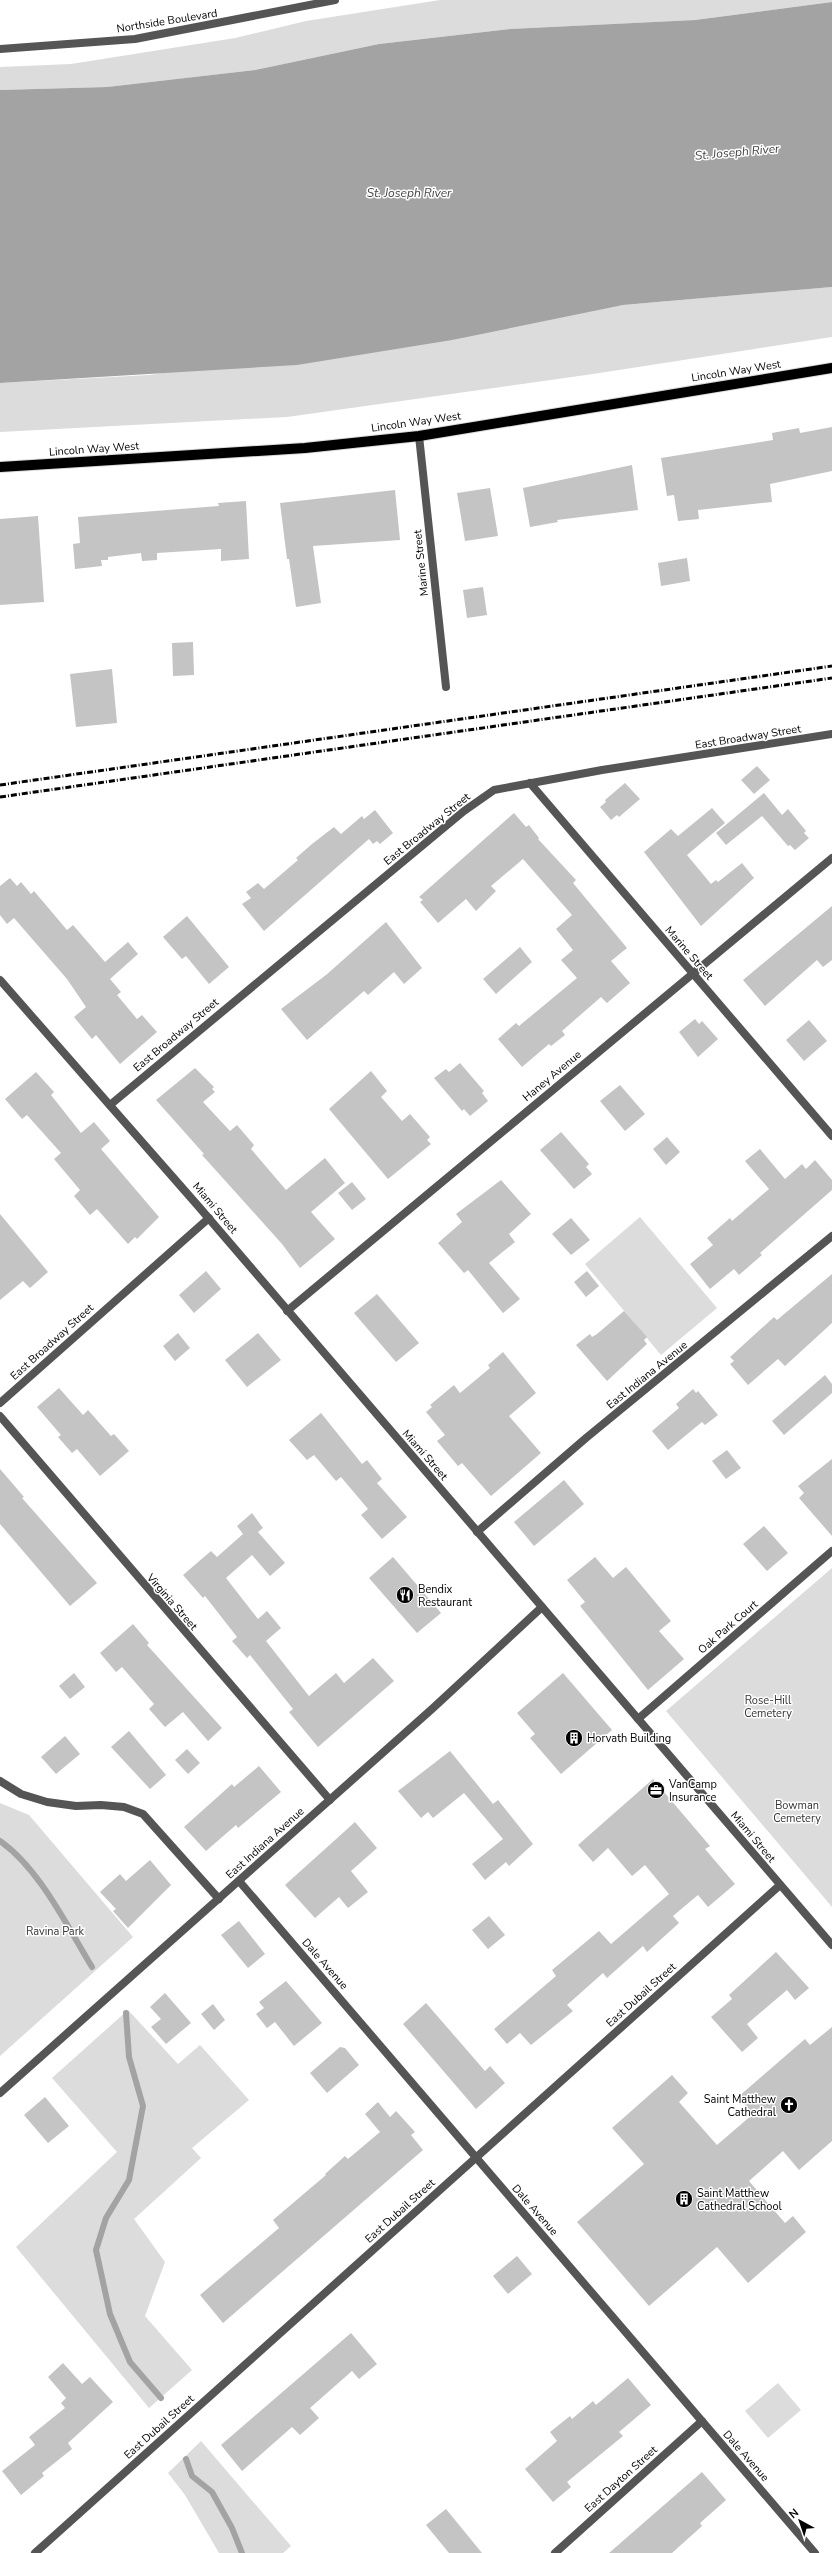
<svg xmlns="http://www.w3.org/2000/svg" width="832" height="2553" viewBox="0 0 832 2553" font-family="'Nunito Sans',sans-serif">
	<rect width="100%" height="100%" fill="#fff"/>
	<g fill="#dcdcdc">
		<path d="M440,0h392v2l-137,18 -185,9 -131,15 -124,26 -148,17 -107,3v-23l71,-3 164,-26 71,-17z"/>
		<path d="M832,287v50l-239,37 -306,43 -287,15v-49l149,-8 474,-70z"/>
		<path d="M640,1217l77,91 -56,47 -76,-91z"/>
		<path d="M832,1568v339l-166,-196z"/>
		<path d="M0,1803l29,12 104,122 -133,119z"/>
		<path d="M128,2010l50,54 22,-19 49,55 -57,48 9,10 -67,61 31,43 -20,54 47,54 -43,38 -133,-161 101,-95 -65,-74z"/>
		<path d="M778,2383l23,27 -33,28 -23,-27z"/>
		<path d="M201,2441l90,105 -8,7h-64l-34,-58 -17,-22z"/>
	</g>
	<path fill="#a3a3a3" d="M832,2v285l-209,18 -171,35 -155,25 -297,18v-293l107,-3 148,-17 124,-26 131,-15 185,-9z"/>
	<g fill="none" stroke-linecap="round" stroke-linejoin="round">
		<g stroke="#a3a3a3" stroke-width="6">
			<path d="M0,1841c39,27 67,85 92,126"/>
			<path d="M126,2013l3,44 14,49 -14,74 -23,38 -10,32 14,64 20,48 31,36"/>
			<path d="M186,2459l6,17 20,16 20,36 10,25"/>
		</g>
	</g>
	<g fill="#c4c4c4">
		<path d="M832,427v44l-62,13 2,18 -74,8 1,9 -21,2 -4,-26 -7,1 -6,-38 112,-18 -1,-7 27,-5 1,5z"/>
		<path d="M632,465l6,45 -81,10 1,2 -28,5 -7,-39z"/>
		<path d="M490,488l8,48 -33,5 -8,-48z"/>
		<path d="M395,490l5,50 -87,6 8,57 -25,4 -7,-48h-2l-7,-56z"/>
		<path d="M246,501l3,58 -28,2v-12l-64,4v7l-15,1 -1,-8 -33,4v3h-7l1,6 -27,3 -2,-25 7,-1 -2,-26 141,-11 -1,-3z"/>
		<path d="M38,516l6,86 -44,3v-86z"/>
		<path d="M687,558l3,23 -29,5 -3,-23z"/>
		<path d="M483,587l4,28 -20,3 -4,-28z"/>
		<path d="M193,642l1,33 -21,1 -1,-33z"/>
		<path d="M112,669l5,54 -41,4 -6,-53z"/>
		<path d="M757,766l13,14 -16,14 -13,-14z"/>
		<path d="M625,783l15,16 -21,18 -2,-2 -6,5 -11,-13 6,-5 -1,-2z"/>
		<path d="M764,793l18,22 6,-6 18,22 -2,2 5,5 -14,12 -5,-5 -2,1 -26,-30 -36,29 -10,-12z"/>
		<path d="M712,808l13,15 -38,32 24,29 5,-4 2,2 24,-19 12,15 -53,48 -57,-74 27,-23 7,7z"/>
		<path d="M375,810l18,23 -13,11 -3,-3 -4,3 -4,-5 -105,92 -22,-27 9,-6 -5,-6 12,-9 6,6 34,-29 -2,-2 16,-14 22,-17 7,7 21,-18 2,3z"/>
		<path d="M514,813l12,14 3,-2 10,13 -1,1 38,41 -3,3 54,65 -16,13 19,22 -23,20 -6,-6 -39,34 3,4 -14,11 -2,-2 -27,23 -24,-28 18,-16 3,3 58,-48 -16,-18 12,-10 -17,-21 16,-14 -49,-56 -32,27 5,5 -20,20 -10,-12 -28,24 -18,-21 3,-2 -4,-3z"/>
		<path d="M10,878l7,8 4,-4 10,12 3,-3 33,39 6,-5 32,37 23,-20 10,12 -28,25 11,13 -4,3 20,24 5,-4 15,17 -37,32 -24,-29 -4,4 -18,-22 12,-10 -19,-28 -53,-61 -7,6 -7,-9v-29z"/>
		<path d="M832,906v54l-9,7 -6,-7 -52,46 -22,-26z"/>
		<path d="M187,916l42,51 -20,17 -23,-28 -4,3 -19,-22z"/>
		<path d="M386,922l36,46 -18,16 -10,-12 -26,23 -4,-4 -57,49 -26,-31 45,-34z"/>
		<path d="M520,947l12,15 -36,32 -13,-15z"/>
		<path d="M695,1019l4,5 3,-3 16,18 -20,18 -19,-25z"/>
		<path d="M809,1020l18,21 -23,20 -18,-21z"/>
		<path d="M460,1063l24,28 -2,2 6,8 -18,15 -6,-7 -2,2 -28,-33 12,-9 3,3z"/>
		<path d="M195,1068l19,19 -2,2 3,3 -12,10 27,29 7,-6 17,20 -3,4 35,41 39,-32 20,25 -34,29 24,27 -35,29 -18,-24 -80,-89 2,-1 -48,-54z"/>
		<path d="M371,1071l16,20 -6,6 21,24 8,-7 20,23 -3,3 4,4 -43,35 -59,-70z"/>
		<path d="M36,1072l18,20 -3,3 30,38 13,-11 16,19 -9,8 58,68 -22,22 -2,-2 -7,7 -31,-35 -7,6 -16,-19 6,-6 -26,-31 7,-6 -34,-38 -5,4 -17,-20z"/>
		<path d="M620,1085l25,29 -20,17 -25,-30z"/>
		<path d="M561,1132l28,32 -3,3 6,7 -18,15 -34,-39z"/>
		<path d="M667,1137l13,15 -14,13 -13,-16z"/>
		<path d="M760,1149l25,30 17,-15 4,5 9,-9 17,20v10l-72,63 2,2 -23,20 -5,-6 -24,20 -20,-25 23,-19 -6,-7 23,-20 2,3 37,-32 -24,-28z"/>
		<path d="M501,1180l30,34 -22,20 6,8 -26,21 31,36 -17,14 -35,-43 -4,3 -26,-30 24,-21 -6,-8z"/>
		<path d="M352,1182l14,17 -14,11 -14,-17z"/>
		<path d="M0,1214l48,58 -18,16 -7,-7 -23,19z"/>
		<path d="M571,1218l19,22 -19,15 -19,-21z"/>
		<path d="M206,1271l15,18 -27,24 -15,-18z"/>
		<path d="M587,1271l12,15 -13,11 -12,-15z"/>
		<path d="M832,1274v49l-47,43 -7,-7 -30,26 -18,-21 4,-3 -4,-4 44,-40 3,3z"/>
		<path d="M377,1294l42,49 -23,19 -42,-49z"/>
		<path d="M624,1311l23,26 -3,3 3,4 -40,37 -31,-36 14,-11 2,3 5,-3z"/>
		<path d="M178,1333l12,15 -15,13 -12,-15z"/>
		<path d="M258,1333l23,27 -34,27 -22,-27z"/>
		<path d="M503,1352l33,41 -27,23 32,37 -50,43 -29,-33 -4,3 -21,-25 8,-6 -19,-23 6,-5 -2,-2 24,-20 6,8 30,-25 -2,-3z"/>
		<path d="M825,1375l7,9v9l-48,42 -12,-14z"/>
		<path d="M59,1388l24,27 5,-5 23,26 3,-2 15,17 -29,25 -23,-27 -5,4 -14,-16 3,-2 -24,-28z"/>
		<path d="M693,1389l3,4 2,-2 20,24 -13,10 -3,-3 -34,28 -16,-19 27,-23 -3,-4z"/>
		<path d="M321,1413l41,51 5,-4 15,19 -5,4 30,34 -25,22 -21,-24 7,-6 -27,-32 -5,4 -22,-26 -7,5 -18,-20z"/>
		<path d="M727,1450l14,18 -15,11 -14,-18z"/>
		<path d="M832,1459v77l-33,-38 5,-5 -6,-7z"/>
		<path d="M0,1469l24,28 -2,1 75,85 -27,23 -70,-82z"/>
		<path d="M564,1480l20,24 -50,42 -20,-24z"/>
		<path d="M252,1513l11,15 -5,4 27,31 -15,13 -18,-21 -26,23 32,41 9,-8 14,17 -15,13 43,55 27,-23 8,10 29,-25 21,23 -76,66 -29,-35 4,-3 -43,-54 -3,3 -15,-17 5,-4 -32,-41 -2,2 -20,-23 28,-24 6,6 26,-23 -6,-8z"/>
		<path d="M764,1526l24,27 -21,18 -24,-27z"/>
		<path d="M393,1557l48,56 -24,20 -48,-55z"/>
		<path d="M595,1557l18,21 13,-11 45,54 -12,10 25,28 -36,31 -68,-84 5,-4 -18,-22z"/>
		<path d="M133,1624l16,19 -2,2 75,83 -14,13 -25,-29 -18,15 -16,-18 5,-5 -32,-37 -6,5 -16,-19z"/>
		<path d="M74,1673l11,14 -15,12 -11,-13z"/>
		<path d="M563,1673l49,57 -51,44 -31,-36 5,-4 -18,-21z"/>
		<path d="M129,1731l37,44 -16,14 -39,-42z"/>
		<path d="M65,1736l15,18 -24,20 -15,-17z"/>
		<path d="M187,1749l13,14 -12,11 -13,-14z"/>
		<path d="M450,1751l43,53 5,-4 35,44 -24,22 -3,-4 -21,18 -13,-16 31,-25 -39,-46 -31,25 -5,-6 -7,6 -23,-27z"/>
		<path d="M259,1766l22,26 -43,36 -2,-3 -30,26 -22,-24 48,-43 2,3z"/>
		<path d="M653,1779l57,67 -5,3 30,35 -27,23 -10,-12 -25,21 6,7 -32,29 -4,-6 -36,32 -4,-5 -36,32 6,6 -42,34 -11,-12 -13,11 -13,-15 62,-53 -4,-6 47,-39 12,13 58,-50 -24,-29 -13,11 -24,-28 -15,14 -15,-17z"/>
		<path d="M355,1822l22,26 -26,23 17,21 -20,16 -9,-11 -24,21 -30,-33z"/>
		<path d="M150,1860l21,25 -43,43 -15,-17 3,-2 -16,-17 20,-18 6,7z"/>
		<path d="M489,1916l16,19 -17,14 -16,-19z"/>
		<path d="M239,1921l26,33 -17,14 -27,-33z"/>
		<path d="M776,1952l33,36 -14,12 -8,-10 -40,34 11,14 -16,14 -31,-35 21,-18 -3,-4z"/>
		<path d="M286,1981l36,42 -28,23 -19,-24 -8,6 -11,-14 8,-6 -5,-6z"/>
		<path d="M165,1993l26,30 -25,21 -15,-17 10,-8 -11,-12z"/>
		<path d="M426,2003l59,68 5,-5 15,17 -29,26 -73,-85z"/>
		<path d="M213,2004l12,16 -11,10 -13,-16z"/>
		<path d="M832,2027v114l-33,29 -16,-19 -34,30 36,42 8,-7 13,16 -58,51 -31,-36 -68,59 -72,-84 67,-58 -32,-36 60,-53 16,18 -9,9 38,43 36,-31 -15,-17 67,-58 5,6z"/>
		<path d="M340,2047l5,1 14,17 -32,28 -17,-20z"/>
		<path d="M45,2097l24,29 -21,17 -24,-28z"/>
		<path d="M378,2102l12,15 6,-6 19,21 -4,3 12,15 -200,173 -23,-28 79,-67 -6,-8 53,-45 -1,-1 20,-18 3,3 32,-27 -15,-18z"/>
		<path d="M517,2256l15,18 -24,20 -15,-18z"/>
		<path d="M351,2333l26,31 -18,15 -7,-8 -42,37 9,10 -19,17 -8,-8 -50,44 -21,-26z"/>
		<path d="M63,2363l19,21 8,-7 23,25 -45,41 4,6 -30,24 2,3 -23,19 -19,-24 33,-26 -6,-8 36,-29 -4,-5 5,-5 -18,-21z"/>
		<path d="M628,2378l23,27 -32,27 4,4 -56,46 4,5 -18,15 -28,-33 32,-28 -7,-9 20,-16 2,3 21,-18 3,4z"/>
		<path d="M702,2472l24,28 -26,23 2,3 -30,27h-63z"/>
		<path d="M446,2509l36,44h-33l-23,-28z"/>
	</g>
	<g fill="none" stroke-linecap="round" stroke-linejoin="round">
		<defs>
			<path id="primary" d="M0,467l305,-19 114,-12 413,-68"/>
		</defs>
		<use href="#primary" stroke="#dbdbdb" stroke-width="12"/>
		<g stroke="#555" stroke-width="8">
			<path d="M419,436l27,251"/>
			<path d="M530,783l302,353"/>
			<path d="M110,1105l354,-294 30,-21 108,-20 230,-36"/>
			<path d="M287,1311l545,-453"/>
			<path d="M0,1403l209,-185"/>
			<path d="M0,1416l330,384"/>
			<path d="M477,1532l109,-94 246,-202"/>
			<path d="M638,1719l194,-168"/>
			<path d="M0,1781l21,13 26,8 29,4 25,-1 23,2 19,7 76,85"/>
			<path d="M239,1881l576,672"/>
			<path d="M35,2553l745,-668"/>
			<path d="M555,2553l147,-132"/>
		</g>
		<g stroke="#555" stroke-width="8">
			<path d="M0,49l135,-10 200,-39"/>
			<path d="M0,980l199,227 633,738"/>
			<path d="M0,2093l432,-384 110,-102"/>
		</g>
		<use href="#primary" stroke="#000" stroke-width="10"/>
		<g stroke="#000" stroke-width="3" stroke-dasharray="6 2 1 2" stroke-linecap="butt">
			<path d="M0,785l832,-119"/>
			<path d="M0,797l832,-119"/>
		</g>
	</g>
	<defs>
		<symbol id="restaurant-disc" viewBox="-11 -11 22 22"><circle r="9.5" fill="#000" stroke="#fff"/><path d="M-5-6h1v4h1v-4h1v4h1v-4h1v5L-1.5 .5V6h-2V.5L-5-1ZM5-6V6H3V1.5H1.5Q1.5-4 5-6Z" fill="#fff"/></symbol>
		<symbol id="building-disc" viewBox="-11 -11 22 22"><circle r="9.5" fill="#000" stroke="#fff"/><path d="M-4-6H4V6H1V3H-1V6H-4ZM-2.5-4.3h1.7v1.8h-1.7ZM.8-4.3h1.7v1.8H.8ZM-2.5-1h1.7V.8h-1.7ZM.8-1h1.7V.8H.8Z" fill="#fff"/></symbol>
		<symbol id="office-disc" viewBox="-11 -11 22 22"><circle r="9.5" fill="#000" stroke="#fff"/><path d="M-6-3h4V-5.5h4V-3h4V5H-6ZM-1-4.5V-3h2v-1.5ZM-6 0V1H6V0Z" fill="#fff"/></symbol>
		<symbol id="church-disc" viewBox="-11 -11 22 22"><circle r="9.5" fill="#000" stroke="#fff"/><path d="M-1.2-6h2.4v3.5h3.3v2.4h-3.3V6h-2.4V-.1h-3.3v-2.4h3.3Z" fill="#fff"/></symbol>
	</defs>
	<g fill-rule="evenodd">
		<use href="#restaurant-disc" x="395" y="1585" width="20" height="20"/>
		<use href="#building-disc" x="564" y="1728" width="20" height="20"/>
		<use href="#office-disc" x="646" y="1780" width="20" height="20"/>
		<use href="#church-disc" x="779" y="2095" width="20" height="20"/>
		<use href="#building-disc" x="674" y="2189" width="20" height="20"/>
	</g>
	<g text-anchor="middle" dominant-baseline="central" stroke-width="3" stroke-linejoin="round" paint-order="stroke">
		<g font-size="11" fill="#000" stroke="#fff">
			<text transform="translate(167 21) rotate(-9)">Northside Boulevard</text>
			<text transform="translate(736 371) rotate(-9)">Lincoln Way West</text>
			<text transform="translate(416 422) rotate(-8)">Lincoln Way West</text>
			<text transform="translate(94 449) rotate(-4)">Lincoln Way West</text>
			<text transform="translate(421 563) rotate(-96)">Marine Street</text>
			<text transform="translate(748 737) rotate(-9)">East Broadway Street</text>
			<text transform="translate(427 829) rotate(-39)">East Broadway Street</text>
			<text transform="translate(689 953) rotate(49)">Marine Street</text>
			<text transform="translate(176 1035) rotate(-40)">East Broadway Street</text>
			<text transform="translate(552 1076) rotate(-40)">Haney Avenue</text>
			<text transform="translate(215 1208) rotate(50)">Miami Street</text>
			<text transform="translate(52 1342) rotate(-42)">East Broadway Street</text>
			<text transform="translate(647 1375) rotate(-39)">East Indiana Avenue</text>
			<text transform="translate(425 1455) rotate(49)">Miami Street</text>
			<text transform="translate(172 1602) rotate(49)">Virginia Street</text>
			<text transform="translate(728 1627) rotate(-41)">Oak Park Court</text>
			<text transform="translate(753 1837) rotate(50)">Miami Street</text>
			<text transform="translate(265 1843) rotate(-42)">East Indiana Avenue</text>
			<text transform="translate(325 1964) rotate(49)">Dale Avenue</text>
			<text transform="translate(641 1995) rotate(-42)">East Dubail Street</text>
			<text transform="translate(535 2210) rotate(49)">Dale Avenue</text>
			<text transform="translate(400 2211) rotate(-42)">East Dubail Street</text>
			<text transform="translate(159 2427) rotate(-42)">East Dubail Street</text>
			<text transform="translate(746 2456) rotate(49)">Dale Avenue</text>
			<text transform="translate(621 2479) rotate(-42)">East Dayton Street</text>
		</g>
		<g font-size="11" fill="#000" stroke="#fff" text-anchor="start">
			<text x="418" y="1589">Bendix<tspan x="418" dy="13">Restaurant</tspan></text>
			<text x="587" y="1738">Horvath Building</text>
			<text x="669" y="1784">VanCamp<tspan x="669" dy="13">Insurance</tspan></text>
			<text x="776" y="2099" text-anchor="end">Saint Matthew<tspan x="776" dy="13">Cathedral</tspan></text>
			<text x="697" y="2193">Saint Matthew<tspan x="697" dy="13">Cathedral School</tspan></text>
		</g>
		<g font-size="11" fill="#333" stroke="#fff">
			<text x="768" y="1700">Rose-Hill<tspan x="768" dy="13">Cemetery</tspan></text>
			<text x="797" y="1805">Bowman<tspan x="797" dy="13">Cemetery</tspan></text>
			<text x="55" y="1931">Ravina Park</text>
		</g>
		<g font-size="12" font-style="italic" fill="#444" stroke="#fff">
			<text transform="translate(737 152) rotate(-5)">St. Joseph River</text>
			<text x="409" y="193">St. Joseph River</text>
		</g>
	</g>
	<g transform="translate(800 2521) rotate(320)" stroke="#ffffff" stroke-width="3" paint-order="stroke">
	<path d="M0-3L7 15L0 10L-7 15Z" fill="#000000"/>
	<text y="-6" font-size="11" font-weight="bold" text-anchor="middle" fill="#000000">N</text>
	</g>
</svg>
